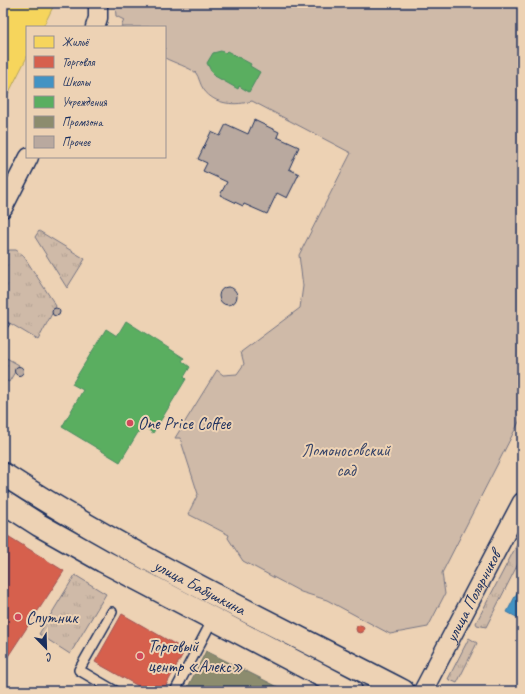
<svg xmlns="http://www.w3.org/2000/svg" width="525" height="694" viewBox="0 0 525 694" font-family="Caveat,sans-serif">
	<defs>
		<pattern id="grass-tufts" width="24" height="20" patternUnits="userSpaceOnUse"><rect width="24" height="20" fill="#cfbaa8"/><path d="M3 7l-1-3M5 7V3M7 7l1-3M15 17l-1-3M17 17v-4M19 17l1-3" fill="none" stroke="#b1a093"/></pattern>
	</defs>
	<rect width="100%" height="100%" fill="#edd2b4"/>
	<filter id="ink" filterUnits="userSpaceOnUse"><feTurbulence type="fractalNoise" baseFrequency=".025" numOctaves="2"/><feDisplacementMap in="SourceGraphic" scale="8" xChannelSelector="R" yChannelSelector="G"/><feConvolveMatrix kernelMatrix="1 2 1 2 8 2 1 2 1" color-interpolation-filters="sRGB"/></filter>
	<g filter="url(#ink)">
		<g fill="url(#grass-tufts)" stroke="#757483">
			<path d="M39,231l46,28 -18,29 -32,-51z"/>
			<path d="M9,250h7l7,5 33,51 -18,34 -35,-21v-61z"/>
			<path d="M3,356l16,9 -10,17 -6,-3z"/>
			<path d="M522,535v21l-36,71 -9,-2 -1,-2z"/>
			<path d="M75,575l31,19 -36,60 -31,-20z"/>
			<path d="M469,638l8,5 -20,40 -9,-4z"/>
		</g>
		<path fill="#cfbaa8" stroke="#757483" d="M115,3h407v413l-80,157 3,21 -17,33 -38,7 -63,-34 -26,-8 -58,-31 -15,-23 1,-3 -41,-21 10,-20 -18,-56h-5l42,-68 6,5 14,-1 7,-10 -3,-12 59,-44 3,-22 -4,-31 52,-102 -99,-52c-16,5 -37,4 -48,-11 -4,-5 -5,-13 -8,-17 -5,-5 -24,-11 -31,-15v-31h-44l3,-7 -8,-4z"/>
		<path fill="#f6d55c" stroke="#b4a35d" d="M3,3h52l-12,24h-16v30l-24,47z"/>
		<g fill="#d6604d" stroke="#9e5152">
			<path d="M3,533l61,38 -61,93z"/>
			<path d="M122,614l63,36 -22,41h-16l-52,-29z"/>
			<circle cx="360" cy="629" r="4"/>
		</g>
		<path fill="#4393c3" stroke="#3775a5" d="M522,583v37l-15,-8z"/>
		<g fill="#5aae61" stroke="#478860">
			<path d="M221,51l4,2 2,-2 24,13 -1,2 10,6 -11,20 -10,-6 -1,3 -25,-14 1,-1 -3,-3 -4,-8 6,-10z"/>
			<path d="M126,321l58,37 -2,3 8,6 -6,10 2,2 -33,54 -11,-7 -22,36 -58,-35 21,-37 -11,-6 34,-55 11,7z"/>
		</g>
		<path fill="#8c8c6e" stroke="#6a7069" d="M206,651l80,40h-100z"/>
		<g fill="#b9a99f" stroke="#1b2f5e">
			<path d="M254,120l25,12 -2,5 22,10 -10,22 10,5 -12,24 -10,-5 -10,21 -23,-10 -1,2 -23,-11 7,-13 -24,-11 4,-8 -9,-4 13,-27 9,4 6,-12 22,10z"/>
			<circle cx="228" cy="296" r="9"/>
			<circle cx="56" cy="312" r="4"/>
			<path d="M3,320l7,4 -5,7 -2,-1z"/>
			<circle cx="19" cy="371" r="4.5"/>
		</g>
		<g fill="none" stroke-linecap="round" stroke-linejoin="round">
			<defs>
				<g id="service">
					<path d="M112,612l-33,58 36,21"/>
					<path d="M175,691l38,-72"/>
				</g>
				<g id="minor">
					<path d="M95,27l3,-9v-15"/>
					<path d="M3,208l26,-51"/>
					<path id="s1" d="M423,691l99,-189"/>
				</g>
				<g id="tertiary">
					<path id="s2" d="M3,474c127,82 265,147 400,217"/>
					<path d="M3,502l36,23 64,36 248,130"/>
				</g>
			</defs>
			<use href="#service" stroke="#1b2f5e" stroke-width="12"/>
			<use href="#minor" stroke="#1b2f5e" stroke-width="21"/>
			<use href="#tertiary" stroke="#1b2f5e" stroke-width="25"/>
			<use href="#service" stroke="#edd2b4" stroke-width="9"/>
			<use href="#minor" stroke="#edd2b4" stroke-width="18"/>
			<use href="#tertiary" stroke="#edd2b4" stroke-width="22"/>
		</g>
	</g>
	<g fill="#d1495b" stroke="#edd2b4" stroke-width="1.5">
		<circle cx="130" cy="423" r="4"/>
		<circle cx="18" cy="617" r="4"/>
		<circle cx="140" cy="656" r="4"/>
	</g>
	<g text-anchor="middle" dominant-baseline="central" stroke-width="4" stroke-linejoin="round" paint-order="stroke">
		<g font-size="17" fill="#1b2f5e" stroke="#edd2b4" text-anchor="start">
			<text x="138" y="423">One Price Coffee</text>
			<text x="26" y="617">Спутник</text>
			<text x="148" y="646">Торговый<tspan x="148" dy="20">центр «Алекс»</tspan></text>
		</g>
		<g font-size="17" fill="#364469" stroke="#edd2b4">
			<text x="346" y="450">Ломоносовский<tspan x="346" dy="20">сад</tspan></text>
		</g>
		<g font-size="17" fill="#1b2f5e" stroke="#edd2b4">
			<text stroke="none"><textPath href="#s2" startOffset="227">улица Бабушкина</textPath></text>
			<text stroke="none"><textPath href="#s1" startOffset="107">улица Полярников</textPath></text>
		</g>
	</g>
	<rect width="525" height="694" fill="none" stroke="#edd2b4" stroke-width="16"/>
	<rect x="8" y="8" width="509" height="678" fill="none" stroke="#1b2f5e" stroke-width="1.5" filter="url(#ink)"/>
	<rect x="26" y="26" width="140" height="132" fill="#edd2b4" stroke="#999192"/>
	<rect x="34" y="36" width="20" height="12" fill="#f6d55c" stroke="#999192"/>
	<text x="62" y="46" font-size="12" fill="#1b2f5e">Жильё</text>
	<rect x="34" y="56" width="20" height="12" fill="#d6604d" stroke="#999192"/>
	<text x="62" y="66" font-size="12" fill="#1b2f5e">Торговля</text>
	<rect x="34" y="76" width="20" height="12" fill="#4393c3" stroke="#999192"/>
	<text x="62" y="86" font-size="12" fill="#1b2f5e">Школы</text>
	<rect x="34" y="96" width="20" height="12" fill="#5aae61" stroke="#999192"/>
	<text x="62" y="106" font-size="12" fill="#1b2f5e">Учреждения</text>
	<rect x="34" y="116" width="20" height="12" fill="#8c8c6e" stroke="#999192"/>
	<text x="62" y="126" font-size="12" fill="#1b2f5e">Промзона</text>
	<rect x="34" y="136" width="20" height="12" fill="#b9a99f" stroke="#999192"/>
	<text x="62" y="146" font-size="12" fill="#1b2f5e">Прочее</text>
	<g transform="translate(46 648) rotate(157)" stroke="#edd2b4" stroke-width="3" paint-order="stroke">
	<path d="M0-3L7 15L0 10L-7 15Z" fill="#1b2f5e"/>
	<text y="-6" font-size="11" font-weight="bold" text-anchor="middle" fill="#1b2f5e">С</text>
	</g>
</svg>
